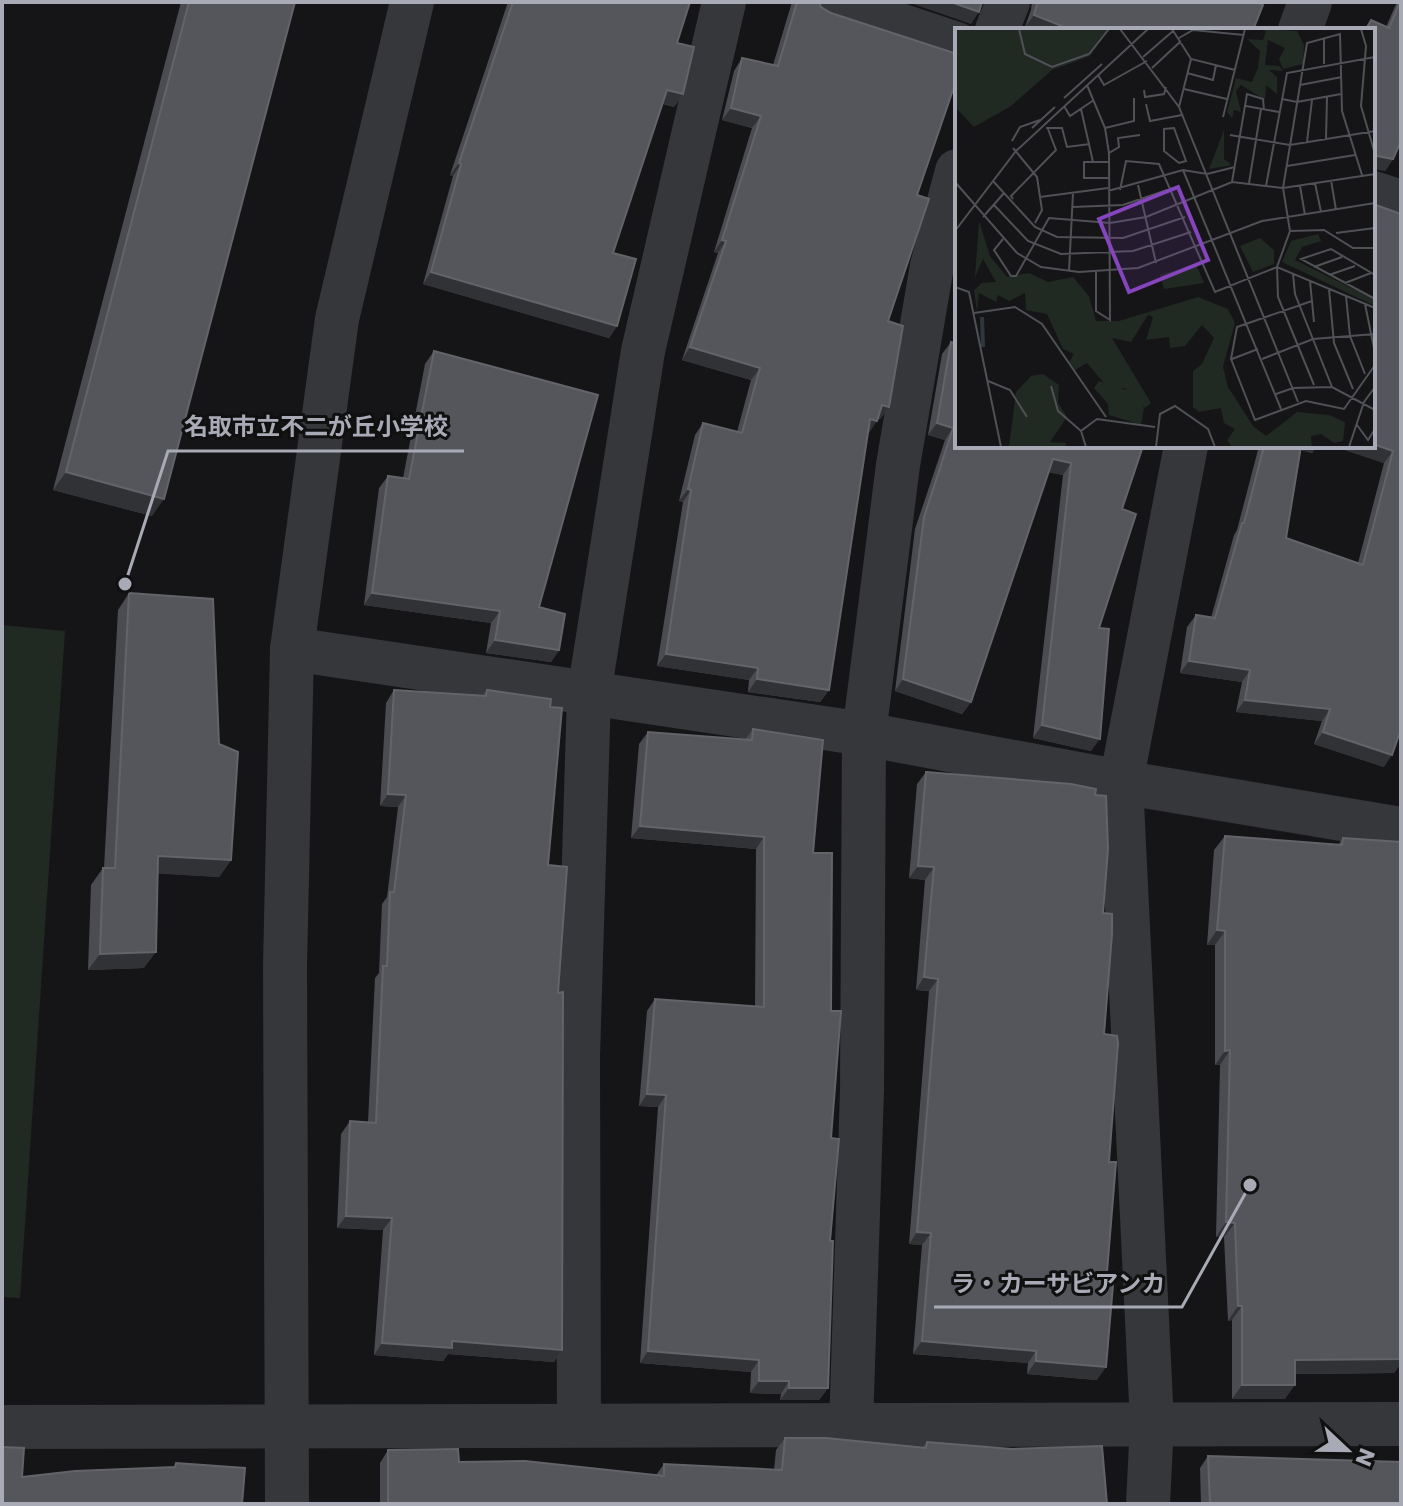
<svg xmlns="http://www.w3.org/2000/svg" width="1403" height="1506" viewBox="0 0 1403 1506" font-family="Poppins,'Noto Sans JP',sans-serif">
	<rect width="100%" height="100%" fill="#151517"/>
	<path fill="#212923" d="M2,625l63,6 -45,667 -18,-1z"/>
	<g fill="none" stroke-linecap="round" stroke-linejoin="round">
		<g stroke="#36373b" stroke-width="44">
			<path d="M831,2l126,42"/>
			<path d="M997,30l11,-28"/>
			<path d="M1300,30l10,-28"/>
			<path d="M1373,193l28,9"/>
			<path d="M292,649l572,85 257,48 280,47"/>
			<path d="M579,1424l-1,-368 11,-362 54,-343 81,-349"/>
			<path d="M2,1427l1399,-3"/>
			<path d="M851,1427l11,-337 2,-356 34,-269 34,-199 25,-95"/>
			<path d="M1148,1504l4,-81 -31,-641 65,-336"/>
		</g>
		<path stroke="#36373b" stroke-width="44" d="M287,1504l-2,-538 7,-317 45,-330 75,-317"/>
	</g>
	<g fill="#4b4c51">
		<path d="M181,2h114l-143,514 -99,-26z"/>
		<path d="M508,2h182l-13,41 6,51 -9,13 -11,-3 -50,149 4,73 -8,12 -186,-54 30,-108 -3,-1z"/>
		<path d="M792,2h27l98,193 -29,126 1,86 -9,12h-2l-10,14 -39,257 -9,12 -72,-10 1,-12 -92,-14 26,-164 -4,-1 16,-66 8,-12 34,9 14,-52 -69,-20 36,-107 -4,-1 38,-124 -30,-8 12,-49 8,-13 31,7z"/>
		<path d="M1032,2h224l-3,28h-220l-8,-3 6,-17z"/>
		<path d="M1397,2h4l-8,157 -8,12 -12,-141h-10l8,-10 15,7z"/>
		<path d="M1401,214l-17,553 -70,-23 8,-23 -86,-9 6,-30 -62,-9 7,-46 9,-12 15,3 23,-83 3,-5 22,-84h58l-5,7 -11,-3 -15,88 72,25 26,-100 -51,-17h40z"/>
		<path d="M951,342l192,104 -21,63 -23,119 -8,123 -58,-13 30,-263 -15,-3 -77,230 -9,12 -67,-23 20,-162 30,-89 -17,-5 14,-81z"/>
		<path d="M434,351l105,256 20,43 -8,12 -65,-9 5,-30 -127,-18 15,-117 9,-12 15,2 22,-114z"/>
		<path d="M129,593l90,151 12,116 -12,17 -62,-4 -13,95 -56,2 3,-85 12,-17h1l14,-258z"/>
		<path d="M394,690l89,5 4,-5 63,17 -2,158 10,128 4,357 -8,12 -106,-8 -5,7 -69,-6 9,-125 -46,-2 4,-94 9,-13 18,1 7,-144 4,-5 3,-69 5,-7 11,-90 -18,-1 6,-103z"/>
		<path d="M753,729l60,124 18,285 -3,250 -9,12h-39l1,-6 -31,-1 1,-21 -111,-9 18,-256 -19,-1 8,-95 8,-12 100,8 1,-158 -125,-11 8,-94 9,-12 97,8z"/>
		<path d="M926,772l169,23 8,118 1,121 5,128 -12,218 -70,-6 1,-11 -115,-9 9,-109 -13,-1 20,-253 -13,-1 9,-110 -16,-2 8,-94z"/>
		<path d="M1225,836l113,9 5,-7 58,4v521l-7,10 -99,1 -10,25h-53v-79l-4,1 -4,-84h-8l4,-172h-5v-120h-8l7,-95z"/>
		<path d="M785,1438l138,9 4,-5 180,62h-727v-41l8,-13 71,12 197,13 8,-11 110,6 2,-20z"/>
		<path d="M1208,1456l193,48h-200l-1,-36z"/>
	</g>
	<g fill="#313235">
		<path d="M907,2h44l28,10 -8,12z"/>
		<path d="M1034,15l33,13 -2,2h-32l-8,-3z"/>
		<path d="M667,90l16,4 -9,13 -16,-5z"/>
		<path d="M731,108l30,8 -9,12 -30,-8z"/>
		<path d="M1377,156l16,3 -8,12 -12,-2v-11z"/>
		<path d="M459,163l2,1 -8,12 -3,-1z"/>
		<path d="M722,240l4,1 -8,12 -4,-1z"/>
		<path d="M431,272l186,54 -8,12 -186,-54z"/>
		<path d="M690,347l70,21 -9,12 -69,-20z"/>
		<path d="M882,405l7,2 -9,12 -6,-2z"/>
		<path d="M870,419l7,2 -8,12 -8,-2z"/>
		<path d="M937,423l16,5 -8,12 -17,-5z"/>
		<path d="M1373,444l20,7 -9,12 -51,-17h40z"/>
		<path d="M1296,446h21l-5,7 -17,-5z"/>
		<path d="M1053,459l18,4 -8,12 -19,-4z"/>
		<path d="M66,472l98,27 -12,17 -99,-26z"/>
		<path d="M688,489l3,1 -8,12 -4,-1z"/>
		<path d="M372,593l128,18 -9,12 -127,-18z"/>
		<path d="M495,640l64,10 -8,12 -65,-9z"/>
		<path d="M666,654l92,14 -9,12 -92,-14z"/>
		<path d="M1189,661l61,9 -8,12 -62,-9z"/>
		<path d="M757,679l72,11 -9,12 -72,-10z"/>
		<path d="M903,679l68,23 -9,12 -67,-23z"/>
		<path d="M1245,700l85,9 -8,12 -86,-9z"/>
		<path d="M1042,725l58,14 -9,12 -58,-13z"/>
		<path d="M1323,732l69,23 -8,12 -70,-23z"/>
		<path d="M388,794l18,1 -8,12 -18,-1z"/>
		<path d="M640,826l124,11 -8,12 -125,-11z"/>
		<path d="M158,856l73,4 -12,17 -73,-4z"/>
		<path d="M918,866l16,1 -9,13 -16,-2z"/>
		<path d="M1217,930l8,1 -10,14h-8z"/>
		<path d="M156,952l-12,16 -56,2 12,-16z"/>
		<path d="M924,977l14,2 -9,12 -13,-1z"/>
		<path d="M1230,1050l-10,15h-5l10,-14z"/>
		<path d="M647,1094l19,1 -8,12 -19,-1z"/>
		<path d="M346,1216l46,2 -9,12 -46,-2z"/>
		<path d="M1226,1222l9,1 -11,14h-8z"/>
		<path d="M917,1232l14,1 -9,12 -13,-1z"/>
		<path d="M1238,1306h4l-10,14 -4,1z"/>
		<path d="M452,1341l110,9 -8,12 -106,-8 -5,7 -69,-6 8,-12z"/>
		<path d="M922,1341l114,10 -8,12 -115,-9z"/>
		<path d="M648,1351l111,9 -8,12 -111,-9z"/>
		<path d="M1401,1359v4l-7,10 -109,1 10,-14z"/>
		<path d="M1036,1361l70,6 -9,13 -70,-6z"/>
		<path d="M759,1381h30l-8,13 -31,-1z"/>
		<path d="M1242,1385h53l-10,14h-53z"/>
		<path d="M789,1388h39l-9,12h-39z"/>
	</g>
	<g fill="#55565b" stroke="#626469" stroke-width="2">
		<path d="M189,2h106l-131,497 -98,-27z"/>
		<path d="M513,2h177l-13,41 17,4 -11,47 -16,-4 -54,163 23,6 -19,67 -186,-54 30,-108 -2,-1z"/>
		<path d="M797,2h22l2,5 10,6 126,41v24l-40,117 12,4 -41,122 15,5 -14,81 -7,-2 -5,16 -7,-2 -41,271 -72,-11 1,-11 -92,-14 25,-164 -3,-1 15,-66 39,10 18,-65 -70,-21 36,-106 -4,-1 39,-124 -30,-8 11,-50 36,8z"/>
		<path d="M951,2h31l-3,10z"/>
		<path d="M1038,2h218l7,3 -10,25h-187l1,-2 -33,-13z"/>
		<path d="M1400,2l1,139 -8,18 -16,-3 -4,2v-128h-7l5,-10 18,8z"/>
		<path d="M1373,204l28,10v515l-9,26 -69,-23 7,-23 -85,-9 5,-30 -61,-9 7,-46 19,3 27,-95h2l20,-77h37l-15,92 77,27 30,-114 -20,-7z"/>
		<path d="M951,342l6,2v102h186l-21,63 14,5 -37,114 10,1 -9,110 -58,-14 29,-262 -18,-4 -82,243 -68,-23 21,-162 29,-89 -16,-5z"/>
		<path d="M434,351l164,44 -59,212 26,7 -6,36 -64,-10 5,-29 -128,-18 16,-117 21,3z"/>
		<path d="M129,593l84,6 6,145 19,8 -7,108 -73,-4 -2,96 -56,2 3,-86h12z"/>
		<path d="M394,690l92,6 1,-6 64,9 -1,8 12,1 -14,157 19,2 -9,126 5,-1 -1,358 -110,-9v7l-70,-5 10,-125 -46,-2 4,-95 26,2 7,-157h4l3,-74h4l12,-97 -18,-1z"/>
		<path d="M753,729l70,11 -10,113h19l-1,158h10l-10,127 8,1 -9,102h3l-5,147h-39v-7h-30v-21l-111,-9 18,-256 -19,-1 8,-95 109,8v-170l-124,-11 8,-94 104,8z"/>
		<path d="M926,772l145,12 25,5 -1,6 11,1 2,53 -5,64 9,1v20l-8,100 13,2 1,7 -9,119h7l-9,110 7,1 -8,94 -70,-6v-10l-114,-10 9,-108 -14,-1 21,-253 -14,-2 10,-110 -16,-1z"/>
		<path d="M1225,836l117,9 1,-7 58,4v517l-106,1v25h-53v-79h-4l-3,-83 -9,-1 4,-172 -5,1v-120l-8,-1z"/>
		<path d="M785,1438h41l100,10 1,-6 85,7 90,-3 5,58h-719v-54l70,-1 1,13 66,-1 139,15v-12l118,6z"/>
		<path d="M2,1447l22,1 -2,29 53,-6 100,-4 1,-4 69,5 -3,36h-240z"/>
		<path d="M1208,1456l193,6v42h-191z"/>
	</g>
	<g transform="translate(955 28)">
		<rect width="420" height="420" fill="#151517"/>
		<path d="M363,206l3,7 -19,6 -7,13 80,40v6l-93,-44 9,-21z" fill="#212923"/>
		<path d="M304,1l38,2 7,14 -1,19 -20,5 -4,-10 6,-11 -17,-8 -3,25 14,1 4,5 -14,-1 8,7v17l-11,-9 -1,15 -24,-15 -5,6 5,21 -7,-2 -2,8 -5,-6 9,-34 16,4 6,-14 2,-17 -13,-12 16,1 3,-9zM269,102v29l8,6 -23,4zM24,193l11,35 17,21 22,-4 19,9 25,-5 16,19 7,25h23l79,-24 30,12 7,14 -12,44 5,20 25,39 13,10 31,-24 32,3 16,7 -2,19 -9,2 -13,-9 -10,2 1,11h-80l-5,-7 8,-11 -11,-6 -3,-15 -22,4 -6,-5v-36l9,-7 12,-26 -12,-13 -17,21 -15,2 -1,-11 -23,3 7,-23 -5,-2 -17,27 -19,-4 39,65 -6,5 -20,-20 -16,1 -22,-26 -12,7 -6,-8 5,-8 -11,-5 -16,-35 -21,-4 -1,-17 -16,8 -11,-6 -2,7 -17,-9 -2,19 -3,-22 8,-7 14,-1 -13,-23 -8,18zM88,346l16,11 -1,18 9,14 -17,25 16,1 -1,4h-56l7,-55 15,-16z" fill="#212923"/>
		<path d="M144,353l34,11 11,16 -3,17 -32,-10 -1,-11 -14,-16z" fill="#212923"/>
		<path d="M0,1h154l-19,27 -38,14 -41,36 -37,21 -19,-20zM305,210l14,12v14l-21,8 -13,-26zM241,236l8,19 -40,6 -4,-14z" fill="#212923"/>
		<path fill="none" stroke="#2f373e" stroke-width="4" d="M27,289l1,30"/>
		<path fill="none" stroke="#505156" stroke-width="2" d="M64,1l6,25 27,13 37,-13 20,-25M165,1l59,78 119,295M217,1l19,30 44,11M406,1l5,17 -5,60 14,48M224,10l14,-8 51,5M188,29l30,-26M369,36v-25M197,40l29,-27M232,45l26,7 3,-15M143,47l6,10 43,-24M132,57l18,43 4,25 1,167 -14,-9v-39M345,57l42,-8M229,61l43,10M189,62l1,7 19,-3 2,-7M109,70l38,-34M327,71l15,3 44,-8M191,76l4,17 32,-6M109,78l6,10 24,-16M291,78l33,6M224,79l12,-48M126,81l12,53M268,89l22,-88M77,100l23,-21M91,100h16l5,19 23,-3M150,100l29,-7v-23M219,100l12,33 -7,2 -15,-12v-22zM275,107l60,10 85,-14M371,111l1,-42M57,113l8,-14 20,-7M352,114l5,-42M58,120l24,29 5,33 -7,13M154,125l10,-6 -1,-9 22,-3M332,138l68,-11M228,142l98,239M154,150h-25v-16h25M376,152l5,30M38,153l42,46 22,10 66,1 62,-21M0,154l62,71 24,14 38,5 59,-4 124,-47 113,-18M277,154l15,-88 16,5 1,11M294,155l12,-74M360,155l6,29M183,157l18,78M311,158l21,-113 88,-16M345,158l5,29M165,162l6,-29 33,3 56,128 62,-25 98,41M153,163l75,-21 24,4 28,-7M85,169l68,-9M58,171l-2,-3 45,-46 -8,-21M39,177l34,36 33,13 72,-3 58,-19M117,179l51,-2 50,-17M28,189l21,-24M0,203l61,-80 132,-122M335,203l34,-1 29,18h22M381,205l39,-5M48,211l-9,11 17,26h5l33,-58 61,5 36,-6 86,-35 51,6 92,-14M359,239l28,-10M114,243l4,-78M338,246l2,20 37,93M374,247l26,-9M420,247l-44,-26 -30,10 74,40M355,253l4,41M390,255l26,-10M0,259l14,5 32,155M374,261l5,54 19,46M391,268l4,40 15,38M357,273l-75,26 -6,32 24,61 51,-19 38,8 31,-44M410,276l10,49M19,285l41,-6 27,17 64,93M277,331l26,-10M307,331l51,-20 62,-5M33,353l22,9 17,27M359,357l-36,-88 -1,-30 13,-36 -7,-43 24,-145 33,-9 2,77 20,64M96,358l7,25 23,20M321,366l17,-6 39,-1 43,23M402,397l11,15 7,-11M131,419l-5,-16 16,-12 58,8M201,419l4,-33 15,-8 33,23 7,18M394,419l15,-45 11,-15"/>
		<path fill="#8445bd" fill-opacity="0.15" stroke="#8445bd" stroke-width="4" d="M223,159l30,73 -79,32 -30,-73z"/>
		<rect width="420" height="420" fill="none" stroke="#a8abb5" stroke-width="4"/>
	</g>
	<path fill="none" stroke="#a8abb5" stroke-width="3" d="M125 584L168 451H464M1250 1185L1182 1307H934"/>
	<g fill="#a8abb5" stroke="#101011" stroke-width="3">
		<circle cx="125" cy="584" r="8"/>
		<circle cx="1250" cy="1185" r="8"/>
	</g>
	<g font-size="24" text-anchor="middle" font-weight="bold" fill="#a8abb5" stroke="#101011" stroke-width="6" stroke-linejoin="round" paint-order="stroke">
		<text x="316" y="435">名取市立不二が丘小学校</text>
		<text x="1058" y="1292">ラ・カーサビアンカ</text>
	</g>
	<rect width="1403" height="1506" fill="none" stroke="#a8abb5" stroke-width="8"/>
	<g transform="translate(1347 1450) rotate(112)" stroke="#101011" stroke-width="6" paint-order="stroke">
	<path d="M0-6L14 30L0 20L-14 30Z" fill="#a8abb5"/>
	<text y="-12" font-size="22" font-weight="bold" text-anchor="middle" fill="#a8abb5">N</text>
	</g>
</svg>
